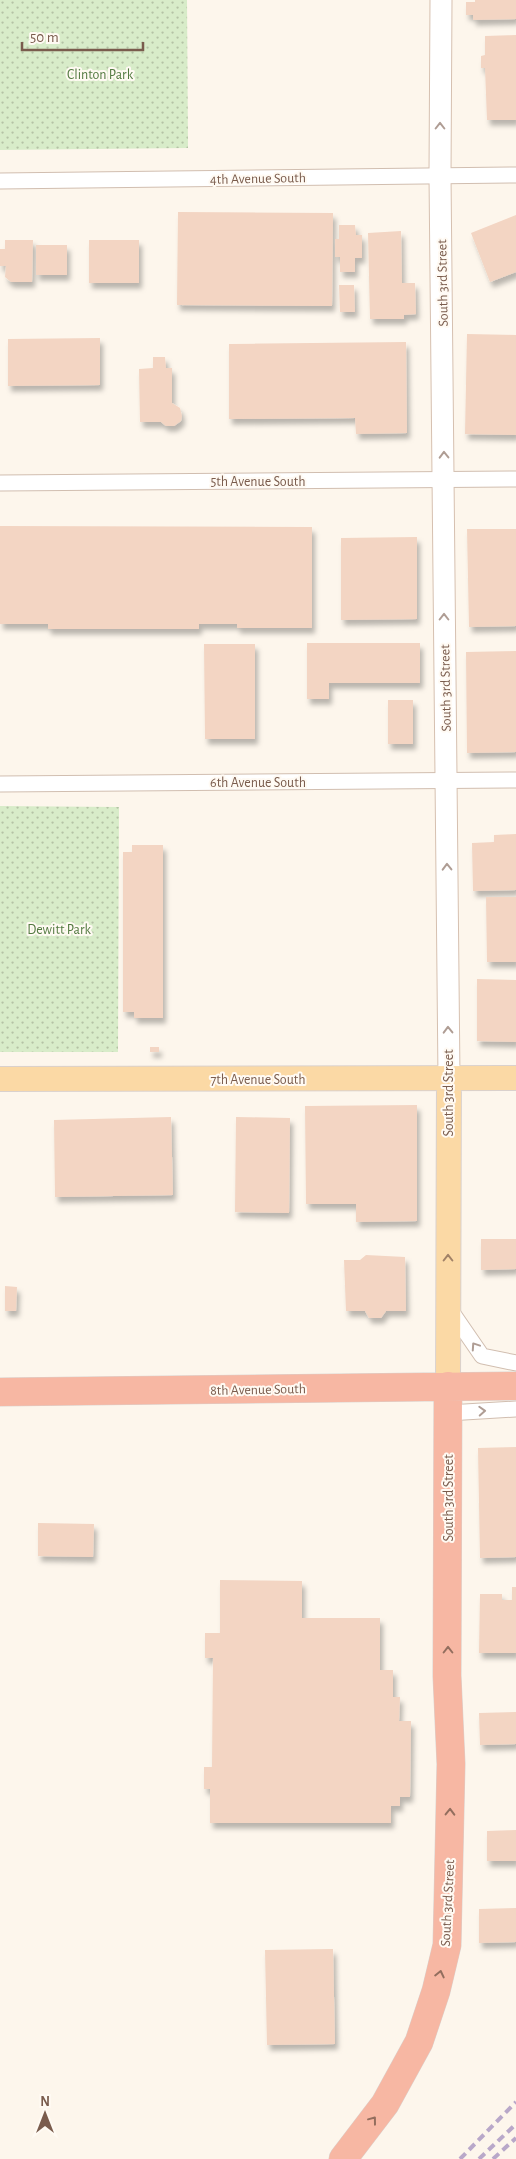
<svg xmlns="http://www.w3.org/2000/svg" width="516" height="2159" viewBox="0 0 516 2159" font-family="'Alegreya Sans',sans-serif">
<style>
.grass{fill:url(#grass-dots)}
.building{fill:#f3d5c3;filter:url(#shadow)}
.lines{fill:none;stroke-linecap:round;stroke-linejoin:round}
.street-casing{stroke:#d1beb0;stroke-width:17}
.secondary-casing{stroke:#d6c0b0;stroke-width:23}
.primary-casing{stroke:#dad1cd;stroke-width:26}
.highway-casing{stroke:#dad1cd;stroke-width:29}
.street{stroke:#fff;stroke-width:15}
.secondary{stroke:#fff;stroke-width:21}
.primary{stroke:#fbd9a5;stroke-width:24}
.highway{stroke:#f7b7a3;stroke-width:28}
.rail{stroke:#b9a8c9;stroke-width:4;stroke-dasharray:8 5;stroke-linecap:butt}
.oneway{stroke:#af9d94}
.oneway2{stroke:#a18267}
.oneway3{stroke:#936e5e}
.labels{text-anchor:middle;stroke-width:4;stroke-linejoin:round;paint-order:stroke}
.park-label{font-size:14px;fill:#537a41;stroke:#fffaf3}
.street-label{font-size:14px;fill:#7a5c4d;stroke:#fffaf3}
</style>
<defs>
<pattern id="grass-dots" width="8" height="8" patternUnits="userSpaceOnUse" patternTransform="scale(1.25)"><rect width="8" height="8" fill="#d8ecc9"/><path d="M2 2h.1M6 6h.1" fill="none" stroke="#b4c2a5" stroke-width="1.8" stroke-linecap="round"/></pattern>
<filter id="shadow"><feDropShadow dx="3" dy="5.5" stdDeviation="2.5" flood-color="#0004"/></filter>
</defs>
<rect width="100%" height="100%" fill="#fdf6ec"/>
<path class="grass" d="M 0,0 L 187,0 L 188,148 L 0,150 Z
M 0,806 L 119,807 L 118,1052 L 0,1052 Z"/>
<path class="building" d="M 475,0 L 516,0 L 516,19 L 473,20 L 473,15 L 466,15 L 466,2 L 475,2 Z
M 516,35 L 516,120 L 487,120 L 485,68 L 481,68 L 481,56 L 485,55 L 485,36 Z
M 178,212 L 333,213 L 332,306 L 177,305 Z
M 516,215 L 516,272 L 490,282 L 471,233 Z
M 339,225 L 355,225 L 356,235 L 362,235 L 362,258 L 355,258 L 355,272 L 340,272 L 340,257 L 335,257 L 335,239 L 339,239 Z
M 401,231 L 402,283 L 415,283 L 416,314 L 404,315 L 404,319 L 370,319 L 368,233 Z
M 5,240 L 33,240 L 32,282 L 11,282 L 5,277 L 6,266 L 0,266 L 0,249 L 5,249 Z
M 89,240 L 139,240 L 139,283 L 89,283 Z
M 36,245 L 67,245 L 67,275 L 36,275 Z
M 339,285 L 354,285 L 355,312 L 340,312 Z
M 467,334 L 516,335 L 516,435 L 465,434 Z
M 100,338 L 100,385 L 8,386 L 8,339 Z
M 406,342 L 407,433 L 356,434 L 355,418 L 229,419 L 229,344 Z
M 153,357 L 165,357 L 166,368 L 172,368 L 172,403 L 180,408 L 182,416 L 181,421 L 174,426 L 166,426 L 161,422 L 140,422 L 139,369 L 153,368 Z
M 0,526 L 312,527 L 312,628 L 237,628 L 237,624 L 199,624 L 199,629 L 48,629 L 48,624 L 0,624 Z
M 467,529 L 516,529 L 516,626 L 469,627 Z
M 417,537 L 417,619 L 341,620 L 341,538 Z
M 307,643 L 420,643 L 420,683 L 329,683 L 329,699 L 307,699 Z
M 204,644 L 255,644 L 255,739 L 205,739 Z
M 516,651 L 516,752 L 467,753 L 466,652 Z
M 388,700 L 413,700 L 413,744 L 388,744 Z
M 516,834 L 516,890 L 473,891 L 472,843 L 494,842 L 494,835 Z
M 132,845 L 163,845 L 163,1018 L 134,1018 L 134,1012 L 123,1012 L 123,852 L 132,852 Z
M 486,897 L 516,897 L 516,962 L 487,962 Z
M 477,979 L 516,980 L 516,1042 L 477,1041 Z
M 150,1047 L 159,1047 L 159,1052 L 150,1052 Z
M 417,1105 L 417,1221 L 356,1222 L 356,1204 L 306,1204 L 305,1106 Z
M 171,1117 L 173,1195 L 55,1197 L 54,1120 Z
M 236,1117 L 290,1118 L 289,1213 L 235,1212 Z
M 481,1239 L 516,1239 L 516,1269 L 481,1270 Z
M 366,1255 L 405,1257 L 406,1311 L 386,1311 L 381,1318 L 369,1318 L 365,1311 L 346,1311 L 344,1260 L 360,1260 Z
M 5,1286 L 17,1287 L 16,1311 L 5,1311 Z
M 516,1447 L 516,1557 L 480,1558 L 478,1448 Z
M 38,1523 L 94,1524 L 93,1557 L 38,1556 Z
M 220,1580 L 302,1581 L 302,1618 L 380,1618 L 380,1670 L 393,1670 L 393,1697 L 400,1697 L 399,1721 L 411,1721 L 410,1797 L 400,1797 L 400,1806 L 391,1806 L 391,1823 L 210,1823 L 210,1789 L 204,1789 L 204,1767 L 212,1767 L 213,1658 L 205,1658 L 205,1633 L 220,1633 Z
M 512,1587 L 516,1587 L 516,1653 L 479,1653 L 480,1594 L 502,1594 L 502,1600 L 512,1600 Z
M 516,1712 L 516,1744 L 480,1745 L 479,1713 Z
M 516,1830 L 516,1861 L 487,1861 L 487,1831 Z
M 516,1908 L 516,1942 L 479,1943 L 479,1909 Z
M 333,1949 L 335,2044 L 267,2045 L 265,1950 Z"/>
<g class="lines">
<g class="street-casing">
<path id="street" d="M 0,181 L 516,175
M 0,483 L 516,479
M 0,784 L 516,780
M 449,1308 L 482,1356 L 516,1363
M 448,1413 L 516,1409"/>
</g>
<g class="secondary-casing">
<path id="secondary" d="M 441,0 L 440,175 L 449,1078"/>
</g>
<g class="primary-casing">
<path id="primary" d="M 0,1079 L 516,1078
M 448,1386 L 449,1078"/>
</g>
<g class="highway-casing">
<path id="highway" d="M 0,1392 L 516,1386
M 343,2159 L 385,2104 L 419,2042 L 436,1991 L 447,1945 L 451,1764 L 447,1676 L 448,1386"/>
</g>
<use href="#street" class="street"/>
<use href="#secondary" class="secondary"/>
<use href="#primary" class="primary"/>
<use href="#highway" class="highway"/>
<path class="rail" d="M 460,2159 L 516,2102
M 479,2159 L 516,2124
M 493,2159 L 516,2138"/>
</g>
<defs><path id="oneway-chevron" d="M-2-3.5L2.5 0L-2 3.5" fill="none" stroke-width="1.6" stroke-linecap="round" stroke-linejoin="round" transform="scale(1.25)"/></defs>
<g class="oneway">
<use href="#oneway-chevron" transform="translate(440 126) rotate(-90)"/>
<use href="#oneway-chevron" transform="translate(444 455) rotate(-91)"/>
<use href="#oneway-chevron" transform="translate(444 617) rotate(-90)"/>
<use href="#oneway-chevron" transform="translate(447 867) rotate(-91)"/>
<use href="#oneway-chevron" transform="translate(448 1030) rotate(-91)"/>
<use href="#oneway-chevron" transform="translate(475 1346) rotate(-124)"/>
<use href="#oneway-chevron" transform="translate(482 1411) rotate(-3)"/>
</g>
<use class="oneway2" href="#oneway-chevron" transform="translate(448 1258) rotate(-90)"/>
<g class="oneway3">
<use href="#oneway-chevron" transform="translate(448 1650) rotate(-90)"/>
<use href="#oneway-chevron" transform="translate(450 1812) rotate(-89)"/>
<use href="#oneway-chevron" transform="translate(440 1974) rotate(-77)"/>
<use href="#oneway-chevron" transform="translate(373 2120) rotate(-53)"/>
</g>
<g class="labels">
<g class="park-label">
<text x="100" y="79">Clinton Park</text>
<text x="59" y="934">Dewitt Park</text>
</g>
<g class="street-label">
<text transform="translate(258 178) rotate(-1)" y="5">4th Avenue South</text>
<text transform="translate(442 283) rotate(-91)" y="5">South 3rd Street</text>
<text x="258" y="486">5th Avenue South</text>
<text transform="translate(445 688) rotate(-91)" y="5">South 3rd Street</text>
<text x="258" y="787">6th Avenue South</text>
<text x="258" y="1084">7th Avenue South</text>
<text transform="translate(448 1093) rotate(-90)" y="5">South 3rd Street</text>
<text transform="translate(258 1389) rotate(-1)" y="5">8th Avenue South</text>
<text transform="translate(448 1498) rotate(-90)" y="5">South 3rd Street</text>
<text transform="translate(447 1903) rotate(-87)" y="5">South 3rd Street</text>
</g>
</g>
<g transform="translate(45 2114)" stroke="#fffaf3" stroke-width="4" paint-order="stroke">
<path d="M0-4L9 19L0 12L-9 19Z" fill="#7a5c4d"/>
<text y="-8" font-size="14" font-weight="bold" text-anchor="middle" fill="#7a5c4d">N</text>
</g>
<path d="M22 42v8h121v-8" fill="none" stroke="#7a5c4d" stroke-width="2.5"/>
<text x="30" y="42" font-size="15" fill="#7a5c4d" stroke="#fffaf3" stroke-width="4" paint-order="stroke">50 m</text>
</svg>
